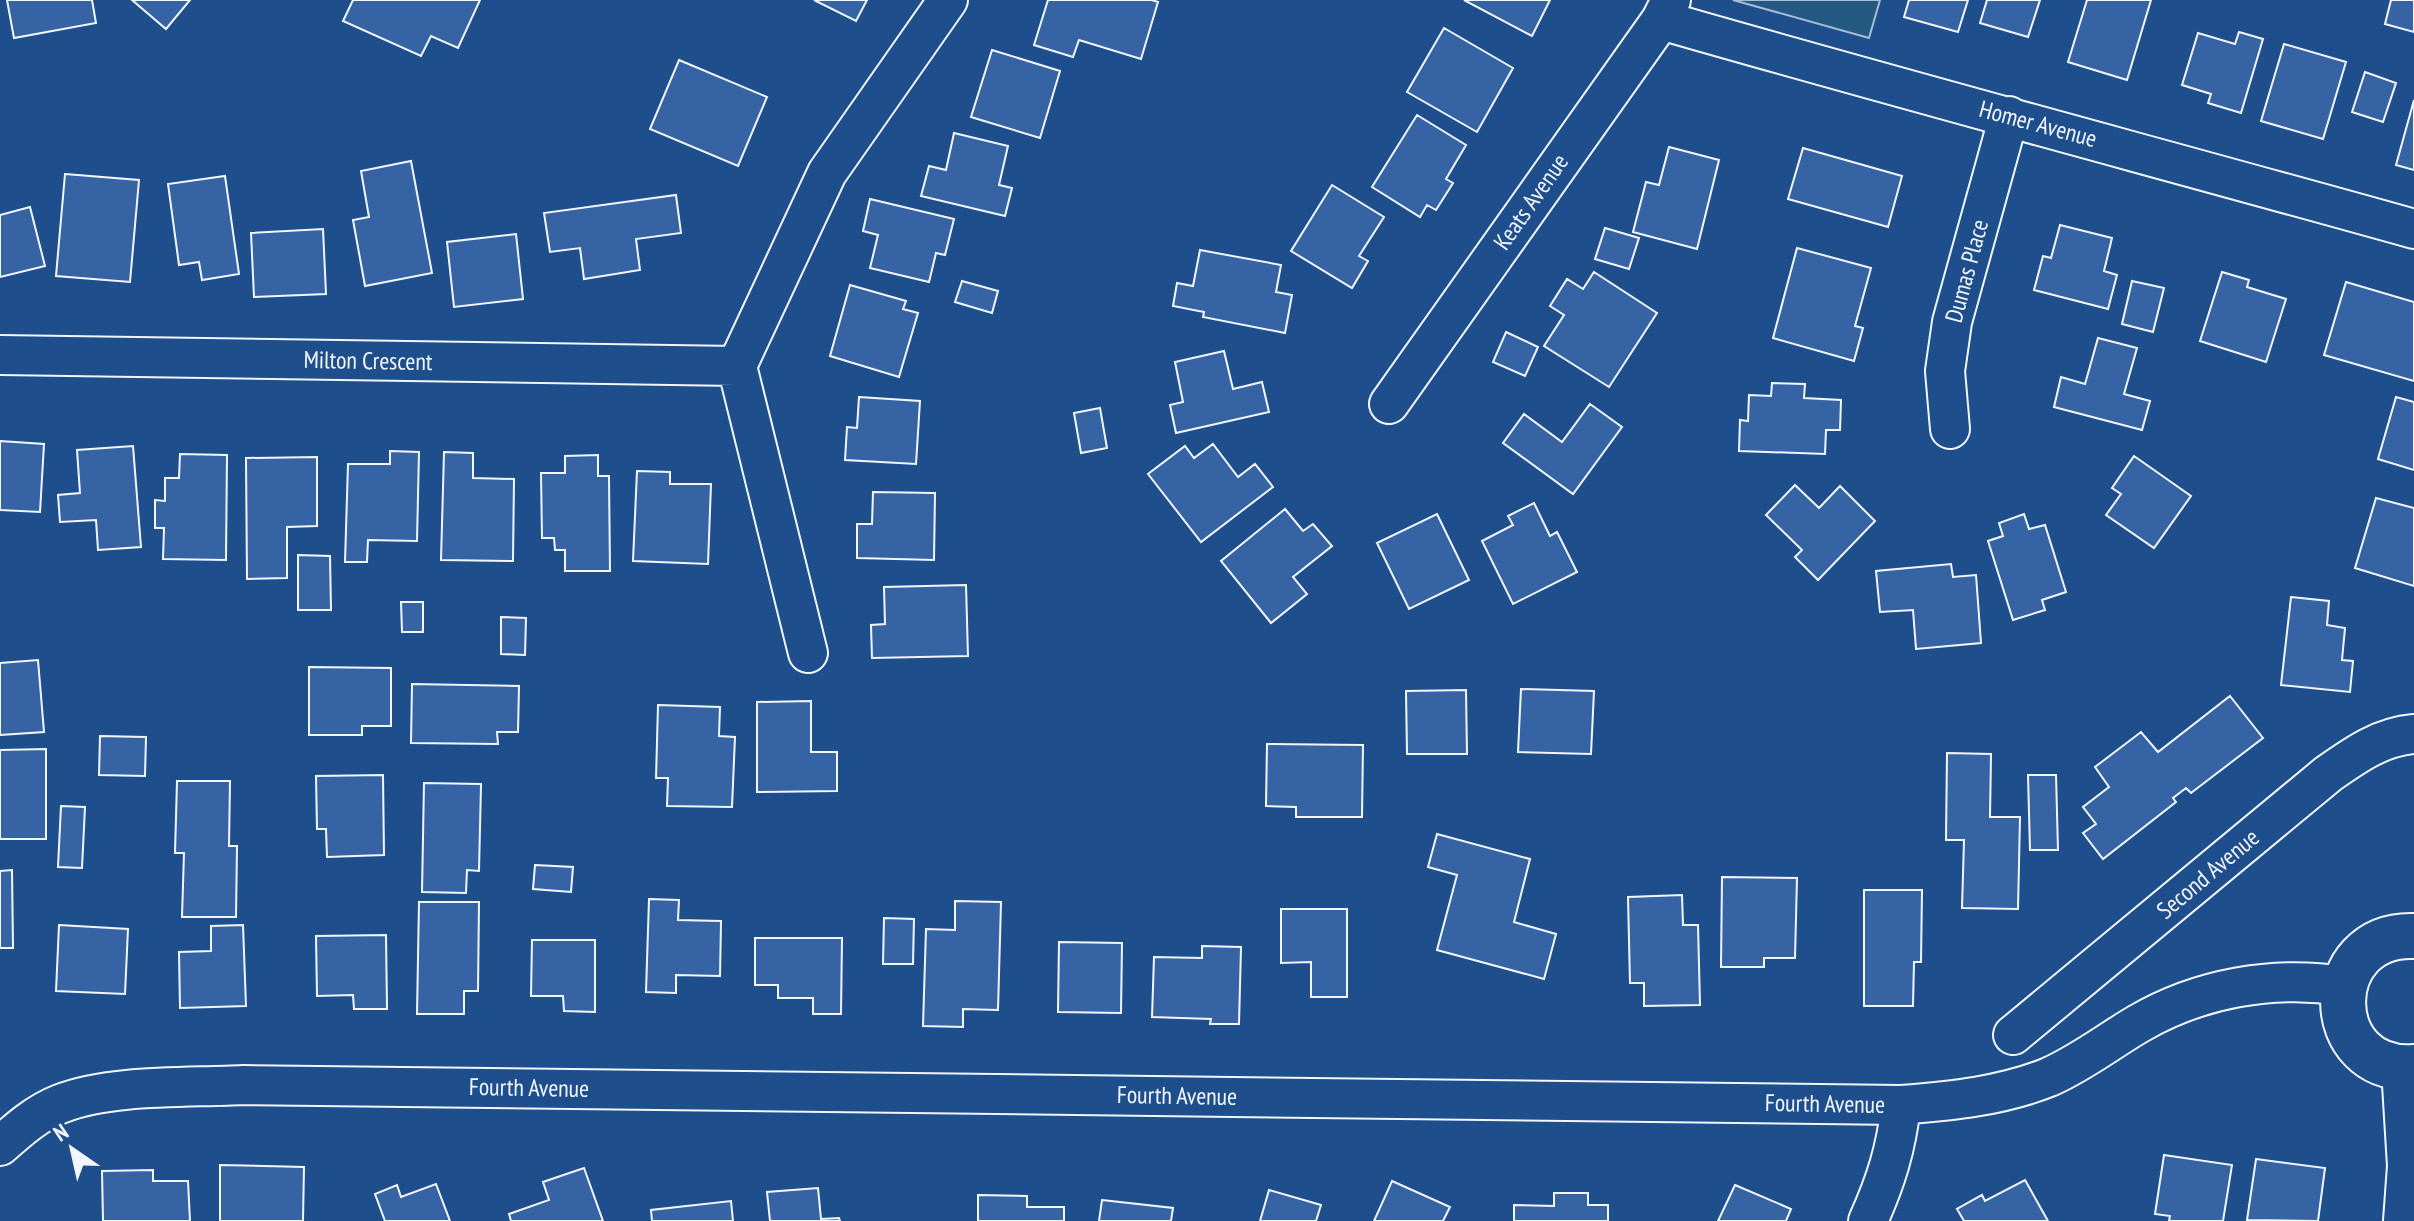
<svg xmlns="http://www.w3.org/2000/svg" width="2414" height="1221" viewBox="0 0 2414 1221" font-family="'PT Sans Narrow',sans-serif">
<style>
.green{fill:#245a82;stroke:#a8bbd7;stroke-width:2}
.building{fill:#3563a3;stroke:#f2f6ff;stroke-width:2}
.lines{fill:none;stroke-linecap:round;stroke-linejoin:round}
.street-casing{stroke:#f2f6ff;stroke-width:42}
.secondary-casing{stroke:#f2f6ff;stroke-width:48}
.street{stroke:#1f4e8c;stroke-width:38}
.secondary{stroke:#1f4e8c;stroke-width:44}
.labels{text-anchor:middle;stroke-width:6;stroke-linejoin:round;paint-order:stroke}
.street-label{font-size:24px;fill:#f2f6ff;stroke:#1f4e8c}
</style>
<rect width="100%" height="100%" fill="#1f4e8c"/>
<path class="green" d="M 1733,0 L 1880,0 L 1869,38 Z"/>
<path class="building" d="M 7,0 L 92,0 L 96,23 L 14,38 Z
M 132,0 L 190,0 L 166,29 Z
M 353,0 L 480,0 L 458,48 L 431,36 L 421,56 L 343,21 Z
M 814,0 L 867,0 L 856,21 Z
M 1048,0 L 1152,0 L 1158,2 L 1141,59 L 1079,40 L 1073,57 L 1034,45 Z
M 1464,0 L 1550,0 L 1532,36 Z
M 1909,0 L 1968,0 L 1958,32 L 1904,17 Z
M 1987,0 L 2040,0 L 2028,37 L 1980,23 Z
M 2087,0 L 2151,0 L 2127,80 L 2068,62 Z
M 2391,0 L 2414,0 L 2414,32 L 2385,24 Z
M 1444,28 L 1513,68 L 1477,132 L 1407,92 Z
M 2239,32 L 2263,39 L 2241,113 L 2208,103 L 2211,94 L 2182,85 L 2198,33 L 2235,44 Z
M 2284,44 L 2346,62 L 2323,139 L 2261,121 Z
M 992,50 L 1060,71 L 1040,138 L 971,117 Z
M 679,60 L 767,97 L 738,166 L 650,129 Z
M 2365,72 L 2396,83 L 2383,122 L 2352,112 Z
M 2414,100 L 2414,170 L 2396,165 Z
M 1417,115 L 1466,145 L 1446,179 L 1453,183 L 1436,210 L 1427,205 L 1420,217 L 1372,187 Z
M 954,133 L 1008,146 L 999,185 L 1012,188 L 1005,216 L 921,196 L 929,166 L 946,170 Z
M 1669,147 L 1719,160 L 1697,249 L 1633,232 L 1646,182 L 1659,185 Z
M 1803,148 L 1902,176 L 1888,227 L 1788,199 Z
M 411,161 L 432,273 L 365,286 L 353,220 L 369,217 L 361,171 Z
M 65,174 L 139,180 L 130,282 L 56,276 Z
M 225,176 L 239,274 L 202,280 L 199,262 L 179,265 L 168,184 Z
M 1332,185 L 1384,217 L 1359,256 L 1368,261 L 1352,288 L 1291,251 Z
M 676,195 L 681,233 L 636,239 L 640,270 L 584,279 L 580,248 L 550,252 L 544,213 Z
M 870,199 L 954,219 L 945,255 L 936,253 L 929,282 L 870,268 L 878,235 L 863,231 Z
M 30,207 L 45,266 L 0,277 L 0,215 Z
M 2060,225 L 2112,238 L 2104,271 L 2117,275 L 2108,309 L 2034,290 L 2043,256 L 2051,258 Z
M 1605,228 L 1639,238 L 1629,269 L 1595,259 Z
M 323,229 L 326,294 L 254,297 L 251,233 Z
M 516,234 L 523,299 L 454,307 L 447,242 Z
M 1797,248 L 1871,268 L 1855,326 L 1863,328 L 1854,361 L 1773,338 Z
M 1200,250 L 1281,265 L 1276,292 L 1292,295 L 1285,333 L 1203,317 L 1204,312 L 1173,306 L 1177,283 L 1193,286 Z
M 1594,272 L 1657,313 L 1609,387 L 1544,346 L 1564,315 L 1550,306 L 1567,279 L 1583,289 Z
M 2222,272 L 2249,280 L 2247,287 L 2286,299 L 2266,362 L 2200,341 Z
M 962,281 L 998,291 L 992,313 L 955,302 Z
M 2132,281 L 2164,288 L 2153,332 L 2122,324 Z
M 2346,282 L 2414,302 L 2414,381 L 2324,355 Z
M 850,285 L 906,301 L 903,309 L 918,313 L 899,377 L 830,356 Z
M 1506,332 L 1538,347 L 1525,376 L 1493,362 Z
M 2098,338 L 2137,348 L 2124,394 L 2150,401 L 2142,430 L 2054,407 L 2061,377 L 2085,384 Z
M 1224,351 L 1233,389 L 1262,382 L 1269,412 L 1176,433 L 1170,405 L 1183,402 L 1175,362 Z
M 1772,383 L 1805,384 L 1804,398 L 1841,400 L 1840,430 L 1826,430 L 1825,454 L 1739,451 L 1740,420 L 1748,421 L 1749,395 L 1771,396 Z
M 859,397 L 920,401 L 916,464 L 845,460 L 847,427 L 857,428 Z
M 2396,397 L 2414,402 L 2414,470 L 2378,459 Z
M 1590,404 L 1622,427 L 1573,494 L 1503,443 L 1524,414 L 1562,442 Z
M 1100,408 L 1107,448 L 1081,453 L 1074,413 Z
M 0,441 L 44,444 L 40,512 L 0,510 Z
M 1213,444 L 1238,477 L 1255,464 L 1273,487 L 1201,542 L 1148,474 L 1185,446 L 1194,458 Z
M 133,446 L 141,547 L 98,550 L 96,520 L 60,522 L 58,495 L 80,493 L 77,450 Z
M 390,451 L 419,452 L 417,541 L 368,540 L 367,562 L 345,562 L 348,464 L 390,464 Z
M 444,452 L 473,453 L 473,478 L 514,479 L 513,561 L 441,560 Z
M 180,454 L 227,455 L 226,560 L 163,559 L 164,528 L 155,528 L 155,500 L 165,501 L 165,478 L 179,478 Z
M 598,455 L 598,476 L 609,476 L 610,571 L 565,571 L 565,550 L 555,550 L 554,538 L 542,538 L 541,473 L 565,473 L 565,456 Z
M 2134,456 L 2191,496 L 2154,548 L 2106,515 L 2121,494 L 2112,488 Z
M 317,457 L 317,526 L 287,527 L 287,578 L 247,579 L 246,458 Z
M 637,471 L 670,472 L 670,484 L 711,484 L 708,564 L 633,561 Z
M 1795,485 L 1819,508 L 1840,486 L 1875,521 L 1818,580 L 1795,557 L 1802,550 L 1766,515 Z
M 873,492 L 935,493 L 934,560 L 857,558 L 857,524 L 872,524 Z
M 2376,498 L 2414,508 L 2414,586 L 2355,568 Z
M 1534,503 L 1550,536 L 1557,532 L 1577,572 L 1513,604 L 1482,541 L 1513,525 L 1508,516 Z
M 1285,509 L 1303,531 L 1313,524 L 1332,546 L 1293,577 L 1307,594 L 1271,623 L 1221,561 Z
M 1437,514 L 1469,580 L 1409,609 L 1377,543 Z
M 2024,514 L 2029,529 L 2045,525 L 2066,592 L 2042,600 L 2045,610 L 2013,620 L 1988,541 L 2003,536 L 1999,523 Z
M 298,555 L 330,556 L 331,610 L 298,610 Z
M 1951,564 L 1953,577 L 1976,575 L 1981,643 L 1916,649 L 1913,610 L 1880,612 L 1876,571 Z
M 966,585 L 968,656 L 872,658 L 871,625 L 885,624 L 884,587 Z
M 2291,597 L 2329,601 L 2327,625 L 2345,628 L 2342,660 L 2353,661 L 2350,692 L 2281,685 Z
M 401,602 L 423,602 L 423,632 L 402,632 Z
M 501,617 L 526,618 L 525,655 L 501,654 Z
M 38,660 L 44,732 L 0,735 L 0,663 Z
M 309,667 L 391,668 L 391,726 L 362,726 L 362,735 L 309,735 Z
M 412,684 L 519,686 L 518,732 L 497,732 L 498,744 L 411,743 Z
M 1521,689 L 1594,691 L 1591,754 L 1518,752 Z
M 1466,690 L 1467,754 L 1407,754 L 1406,691 Z
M 2230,696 L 2263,738 L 2191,793 L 2186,788 L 2173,798 L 2176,802 L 2103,859 L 2083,833 L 2096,824 L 2083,807 L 2109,787 L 2095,767 L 2141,732 L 2158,752 Z
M 811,701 L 811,752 L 837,752 L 837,791 L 757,792 L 757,702 Z
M 658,705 L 720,707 L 719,736 L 735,737 L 732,807 L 667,806 L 668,778 L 656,778 Z
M 100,736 L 146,737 L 145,776 L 99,775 Z
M 1267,744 L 1363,745 L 1362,817 L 1296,817 L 1296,807 L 1266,806 Z
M 46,749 L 46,839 L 0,839 L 0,750 Z
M 1947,753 L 1991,754 L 1990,817 L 2020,817 L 2018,909 L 1962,908 L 1964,840 L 1946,840 Z
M 383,775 L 384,855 L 327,857 L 326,829 L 317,829 L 316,776 Z
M 2028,775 L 2056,775 L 2058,850 L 2030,850 Z
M 177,781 L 230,781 L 229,846 L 237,846 L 236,917 L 182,917 L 184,853 L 175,853 Z
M 424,783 L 481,784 L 479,871 L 467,870 L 466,893 L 422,892 Z
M 61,806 L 85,807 L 82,868 L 58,867 Z
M 1437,834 L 1530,859 L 1514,922 L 1556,934 L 1544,979 L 1437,950 L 1457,875 L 1428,867 Z
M 535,865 L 573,867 L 571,892 L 533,889 Z
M 12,870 L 13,948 L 0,948 L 0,871 Z
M 1722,877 L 1797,878 L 1795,958 L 1764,958 L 1764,967 L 1721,967 Z
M 1864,890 L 1922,890 L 1921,962 L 1914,962 L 1913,1006 L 1864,1006 Z
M 1682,895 L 1683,925 L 1698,925 L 1700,1005 L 1644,1006 L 1644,983 L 1630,983 L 1628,897 Z
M 649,899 L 679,900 L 678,920 L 721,921 L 720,976 L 676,975 L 676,993 L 646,992 Z
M 955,901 L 1001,902 L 998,1010 L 963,1009 L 963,1027 L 923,1026 L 926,929 L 955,930 Z
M 419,902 L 479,902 L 478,991 L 464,991 L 464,1014 L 417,1014 Z
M 1281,909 L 1347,909 L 1347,997 L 1311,997 L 1311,962 L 1281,963 Z
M 884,918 L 914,919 L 913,964 L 883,964 Z
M 59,925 L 128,929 L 125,994 L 56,991 Z
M 243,925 L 246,1006 L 180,1008 L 179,952 L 211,951 L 211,926 Z
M 386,935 L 387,1009 L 354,1009 L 353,995 L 317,996 L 316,936 Z
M 755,938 L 842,938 L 841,1014 L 813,1014 L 813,998 L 778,998 L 778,985 L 755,985 Z
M 532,940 L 595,940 L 595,1012 L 564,1011 L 563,996 L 531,996 Z
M 1059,942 L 1122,943 L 1121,1013 L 1058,1012 Z
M 1202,946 L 1241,947 L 1239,1024 L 1210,1024 L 1211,1019 L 1152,1017 L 1154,957 L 1202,958 Z
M 2164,1155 L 2232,1165 L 2223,1221 L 2169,1221 L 2170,1216 L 2155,1214 Z
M 2256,1159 L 2325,1168 L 2318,1221 L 2247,1220 Z
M 220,1165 L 304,1167 L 303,1221 L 220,1221 Z
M 584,1168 L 603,1221 L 511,1221 L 509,1214 L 549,1200 L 543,1182 Z
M 153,1170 L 153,1181 L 188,1181 L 190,1221 L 103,1221 L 102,1171 Z
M 2025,1180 L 2048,1221 L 1964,1221 L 1957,1209 L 1982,1195 L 1985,1201 Z
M 1392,1181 L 1450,1207 L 1443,1221 L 1374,1221 Z
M 436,1184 L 450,1221 L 385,1221 L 375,1194 L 397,1185 L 401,1197 Z
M 1735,1185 L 1791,1209 L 1786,1221 L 1718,1221 Z
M 818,1188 L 821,1219 L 839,1218 L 840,1221 L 770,1221 L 767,1192 Z
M 1269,1190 L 1321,1205 L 1316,1221 L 1260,1221 Z
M 1554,1193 L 1588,1193 L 1588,1205 L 1608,1205 L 1608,1221 L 1514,1221 L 1514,1205 L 1554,1206 Z
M 978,1195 L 1027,1196 L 1027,1207 L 1064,1207 L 1064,1221 L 978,1221 Z
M 1102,1200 L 1173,1208 L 1171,1221 L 1099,1221 Z
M 731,1201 L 733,1221 L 652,1221 L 651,1210 Z"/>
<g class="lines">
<g class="street-casing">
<path id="street" d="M 1661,20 C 1911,92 2163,159 2414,229
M 0,355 L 737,366 L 827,173 L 948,0
M 737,366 L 808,653
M 1389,404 L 1661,20 L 1671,0
M 1950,429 L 1945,371 L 1952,322 L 2009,116
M 2013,1035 L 2328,774 C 2355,755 2380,737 2414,734
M 0,1146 C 18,1130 37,1113 60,1104 C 110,1084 188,1088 243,1085 L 1901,1105 C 1951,1101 2002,1096 2049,1077 C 2081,1063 2109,1041 2138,1024 C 2199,988 2274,975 2343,986
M 1868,1221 C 1886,1181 1896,1149 1901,1105"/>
</g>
<g class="secondary-casing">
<path id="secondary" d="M 2414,936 C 2318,933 2321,1074 2414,1067
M 2404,1068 L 2410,1166 L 2406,1221"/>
</g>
<use href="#street" class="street"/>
<use href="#secondary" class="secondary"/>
</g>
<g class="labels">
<g class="street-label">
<text transform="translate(2038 124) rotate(15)" y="8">Homer Avenue</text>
<text transform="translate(1531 202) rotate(-55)" y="8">Keats Avenue</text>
<text transform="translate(1967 271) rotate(-75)" y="8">Dumas Place</text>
<text transform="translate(368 361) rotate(1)" y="8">Milton Crescent</text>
<text transform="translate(2208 874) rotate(-40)" y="8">Second Avenue</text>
<text transform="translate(529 1088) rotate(1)" y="8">Fourth Avenue</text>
<text transform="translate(1177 1096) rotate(1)" y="8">Fourth Avenue</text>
<text transform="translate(1825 1104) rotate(1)" y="8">Fourth Avenue</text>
</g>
</g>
<g transform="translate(72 1149) rotate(326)" stroke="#1f4e8c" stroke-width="6" paint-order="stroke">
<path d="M0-6L14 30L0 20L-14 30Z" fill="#f2f6ff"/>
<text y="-12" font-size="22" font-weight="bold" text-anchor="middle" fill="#f2f6ff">N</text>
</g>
</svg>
